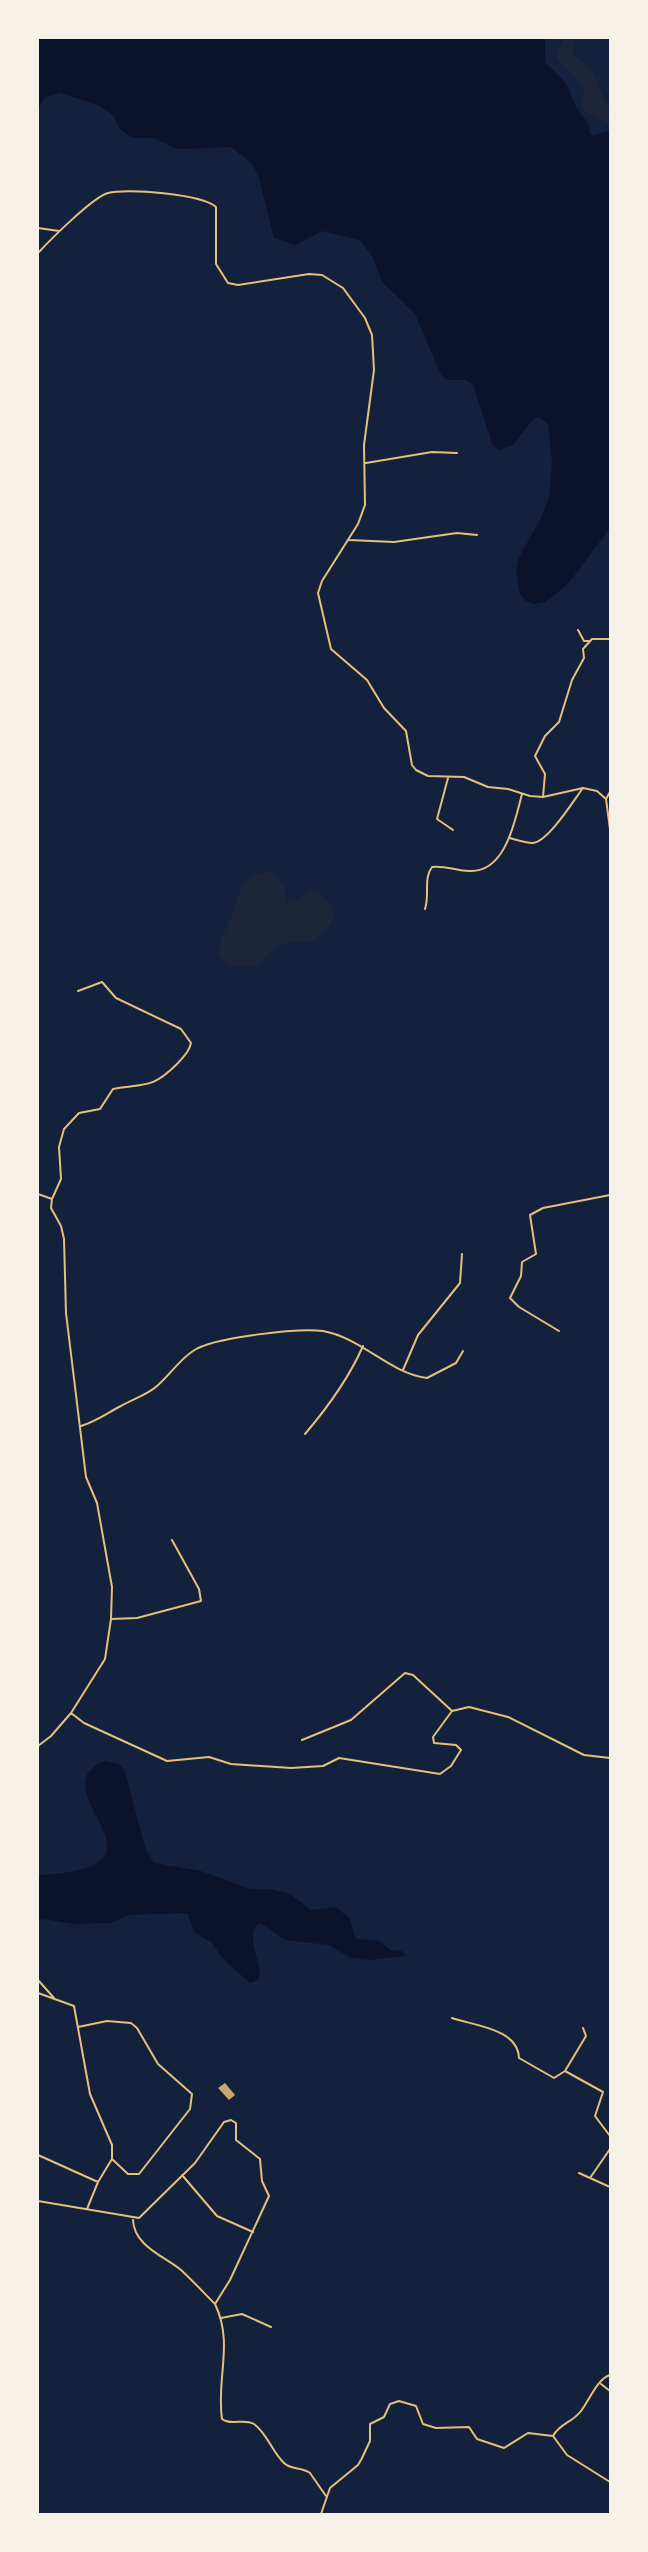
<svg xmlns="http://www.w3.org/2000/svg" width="648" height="2552" viewBox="0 0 648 2552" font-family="Poppins,sans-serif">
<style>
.green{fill:#1d2539}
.water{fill:#0b132b}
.building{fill:#c6a872}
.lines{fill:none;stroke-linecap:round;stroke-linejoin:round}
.minor{stroke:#e5c07b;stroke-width:2}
</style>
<rect width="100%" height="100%" fill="#14213d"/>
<path class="green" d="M 564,38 L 576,38 L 572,54 C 592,68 594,72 602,94 C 608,108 611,107 610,124 L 583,111 C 580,104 586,96 583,88 C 578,73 564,72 556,55 Z
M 264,872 L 272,872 L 284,885 L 287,902 C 299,901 305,890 317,890 L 336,908 C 335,920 320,942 306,942 C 295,942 283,942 273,949 C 266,954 264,961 257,966 L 233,967 L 220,957 C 217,942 222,937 228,925 C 237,905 238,877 264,872 Z"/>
<path class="water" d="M 38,38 L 545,38 L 545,62 L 566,83 L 574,103 L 588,124 L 590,133 L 594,136 L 610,130 L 610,528 L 568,584 L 545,602 L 534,604 L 526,601 L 520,594 L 516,570 L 518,559 L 541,518 L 549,497 L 552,463 L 548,424 L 539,417 L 534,418 L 513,445 L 499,450 L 493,446 L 473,385 L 465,380 L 448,380 L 441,375 L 415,314 L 382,282 L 373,258 L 360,240 L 322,231 L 295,245 L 274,238 L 258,175 L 252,164 L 231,147 L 177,149 L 153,138 L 133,138 L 120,129 L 113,115 L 98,105 L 60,93 L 45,97 L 38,109 Z
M 105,1761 L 119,1764 L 125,1772 L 146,1850 L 154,1863 L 201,1871 L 250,1889 L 271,1889 L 290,1894 L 311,1910 L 336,1907 L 350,1919 L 356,1939 L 379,1941 L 391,1950 L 402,1951 L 405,1956 L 369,1960 L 351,1958 L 328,1945 L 285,1940 L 260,1923 C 244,1932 260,1959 260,1975 L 258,1980 L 250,1983 L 223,1959 L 211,1942 L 195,1933 L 187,1913 L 128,1915 L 111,1923 L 74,1924 L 44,1919 L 38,1921 L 38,1875 C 190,1869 33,1789 105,1761 Z"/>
<path class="building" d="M 225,2083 L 235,2095 L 229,2100 L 218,2088 Z"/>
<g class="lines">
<path class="minor" d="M 38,228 L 59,231
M 38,253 C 50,240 93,197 108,193 C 126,188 202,194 216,207 L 216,264 L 228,283 L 238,285 L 309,274 L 322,275 L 343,288 L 365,318 L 372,335 L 374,370 L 364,445 L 365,505 L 358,524 L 322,581 L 318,593 L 331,649 L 367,680 L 384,708 L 406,731 L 412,765 L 416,770 L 428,776 L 464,777 L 488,787 L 508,789 L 530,796 L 543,797 L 583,788 L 597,791 L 606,799 L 610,829
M 366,463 L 432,452 L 457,453
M 349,540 L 394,542 L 457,533 L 477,535
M 578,630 L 584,641 L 589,641
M 448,778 L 437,819 L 453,830
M 543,797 L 545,774 L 535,756 L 545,736 L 559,722 L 572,680 L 584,658 L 583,649 L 592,639 L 610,639
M 606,799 L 610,792
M 510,838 C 517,840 526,843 533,843 C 548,842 574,800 583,788
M 425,909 C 430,894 423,879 432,867 C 444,865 457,871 469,871 C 506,873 515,820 522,794
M 38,1194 L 52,1199 L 51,1208 L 61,1226 L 64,1239 L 66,1313 L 86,1477 L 97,1503 L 112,1587 L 111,1619 L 105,1659 L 71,1713 L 84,1723 L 167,1761 L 209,1757 L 231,1764 L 291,1768 L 323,1766 L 339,1758 L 440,1774 L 451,1766 L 461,1750 L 456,1745 L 434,1743 L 433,1737 L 452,1711 L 469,1707 L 508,1717 L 584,1755 L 610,1758
M 52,1199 L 61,1179 L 59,1147 L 64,1129 L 79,1113 L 100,1109 L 113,1089 C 147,1083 152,1089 178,1063 C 184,1056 189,1052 191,1043 L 181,1029 L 116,998 L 102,982 L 78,991
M 559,1331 L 519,1307 L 510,1298 L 521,1276 L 522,1262 L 536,1254 L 530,1215 L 543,1208 L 610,1195
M 403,1370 L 418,1335 L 460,1283 L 462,1254
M 81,1426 C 97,1421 107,1413 121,1406 C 133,1399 147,1395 157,1386 C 170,1375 179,1360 193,1351 C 212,1337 300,1328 323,1331 C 362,1338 389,1373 427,1378 L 456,1363 L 463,1351
M 305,1434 C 328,1407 349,1378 363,1346
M 111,1619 L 137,1618 L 201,1601 L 199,1589 L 172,1540
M 302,1740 L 351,1720 L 405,1673 L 413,1675 L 451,1710
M 38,1746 L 51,1736 L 71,1713
M 38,1980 L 54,1998
M 38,1993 L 74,2006 L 90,2094 L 112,2145 L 112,2159 L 98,2182 L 87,2209
M 452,2018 C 476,2026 518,2029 519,2058 L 554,2078 L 565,2071 L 586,2036 L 583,2028
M 78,2027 L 107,2021 L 131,2023 L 137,2028 L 158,2064 L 192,2094 L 190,2109 L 139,2174 L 128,2174 L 112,2159
M 565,2071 L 603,2092 L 595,2116 L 610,2136
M 610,2149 L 590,2178 L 610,2187
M 38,2155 L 98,2182
M 579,2173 L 590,2178
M 182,2175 L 217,2216 L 253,2232
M 38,2201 L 139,2218 L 195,2163 L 224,2122 L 231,2120 L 236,2123 L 236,2140 L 260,2159 L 262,2181 L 269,2196 L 230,2280 L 215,2304 C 234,2343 216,2379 222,2419 C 231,2426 244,2418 254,2424 C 267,2433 272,2452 284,2463 C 291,2470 302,2467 310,2473 L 326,2496
M 133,2220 C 134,2246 164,2256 181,2270 C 193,2281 204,2293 215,2304
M 221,2318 L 242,2314 L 271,2327
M 601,2384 L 610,2391
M 553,2436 C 560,2423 572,2423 581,2411 C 589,2401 597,2379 610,2375
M 321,2514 L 330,2488 L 358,2465 L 362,2458 L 370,2441 L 370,2424 L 384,2417 L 390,2404 L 399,2401 L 416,2406 L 423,2424 L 436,2428 L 469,2427 L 477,2439 L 504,2448 L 528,2433 L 553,2436 L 567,2455 L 610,2482"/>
</g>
<rect width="648" height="2552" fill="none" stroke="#f6f1e7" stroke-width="78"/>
</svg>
